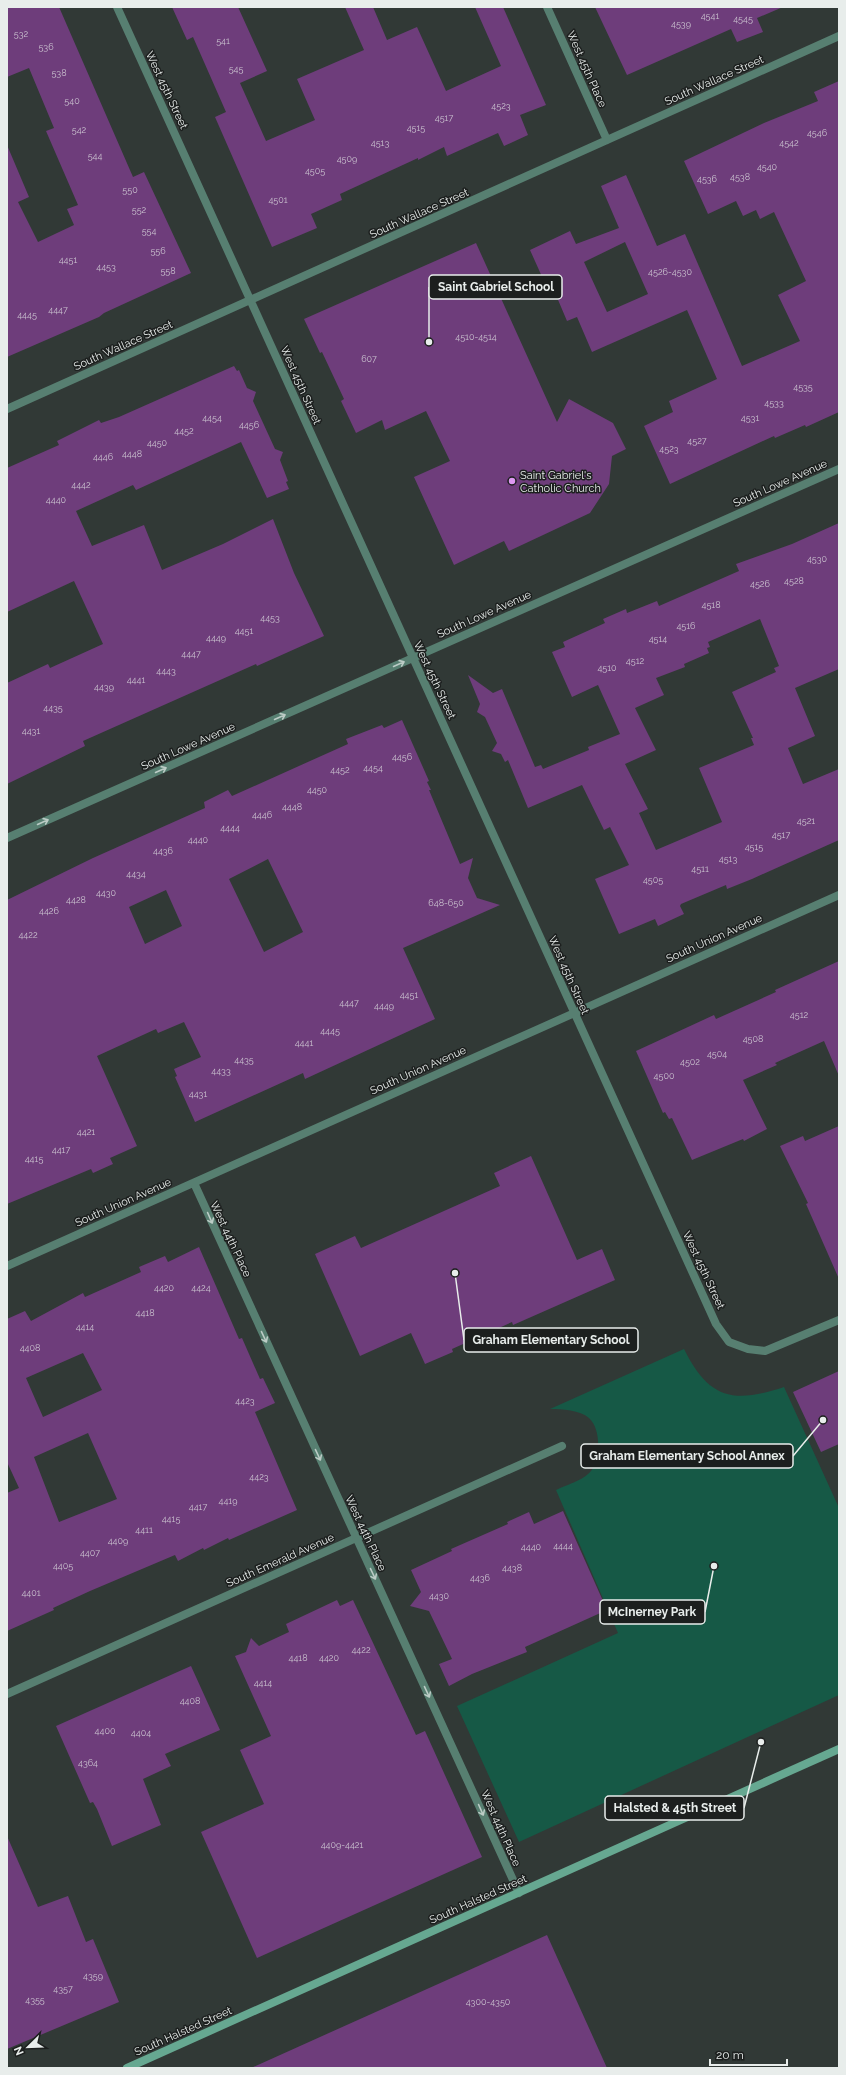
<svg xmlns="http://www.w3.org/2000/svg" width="846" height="2075" viewBox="0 0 846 2075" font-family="Raleway,sans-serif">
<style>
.green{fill:#165946}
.building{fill:#6e3d7b;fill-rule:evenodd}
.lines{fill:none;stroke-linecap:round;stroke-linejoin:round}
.street{stroke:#577f71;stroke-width:8}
.secondary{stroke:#66a891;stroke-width:8}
.oneway{stroke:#bcccc6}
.poi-dot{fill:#de98f2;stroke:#1c1f1e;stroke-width:1.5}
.labels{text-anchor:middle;stroke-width:3;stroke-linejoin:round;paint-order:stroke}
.number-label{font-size:9px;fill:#cac1cf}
.street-label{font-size:11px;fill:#e8edeb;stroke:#1c1f1e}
.poi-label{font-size:11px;fill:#e8edeb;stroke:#1c1f1e;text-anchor:start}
.leader{fill:none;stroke:#e8edeb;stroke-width:1.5}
.callout-dot{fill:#e8edeb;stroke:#1c1f1e;stroke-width:1.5}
.callout{fill:#1c1f1e;stroke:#e8edeb;stroke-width:1.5}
.callout-label{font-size:12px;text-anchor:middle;font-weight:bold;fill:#e8edeb}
</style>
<rect width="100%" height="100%" fill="#313936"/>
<path class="green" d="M 684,1349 C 709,1399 733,1404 784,1387 L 839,1508 L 839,1695 L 519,1842 L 457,1706 L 618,1633 L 556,1490 C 568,1484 586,1480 593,1468 C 600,1455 601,1429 589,1418 C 580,1410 562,1409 550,1409 Z"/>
<path class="building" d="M 7,7 L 59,7 L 133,177 L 144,172 L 191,273 L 104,313 L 99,317 L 7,357 L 7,145 L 29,197 L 18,202 L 38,242 L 74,225 L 67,209 L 78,205 L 46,131 L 54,128 L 29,68 L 7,77 Z
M 172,7 L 238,7 L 267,71 L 240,83 L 266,141 L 315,120 L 297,79 L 364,50 L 345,7 L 373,7 L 387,40 L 417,27 L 446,91 L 501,66 L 475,7 L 503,7 L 546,105 L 520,115 L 528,135 L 504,146 L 498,133 L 447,156 L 444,147 L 418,160 L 418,158 L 340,194 L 342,200 L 311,214 L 317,228 L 272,247 L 215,117 L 226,112 L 193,37 L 187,40 Z
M 595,7 L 783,7 L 757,18 L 763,32 L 737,42 L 731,29 L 627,75 Z
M 839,81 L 839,412 L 806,427 L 805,425 L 775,438 L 774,436 L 670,484 L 644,426 L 673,412 L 669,401 L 717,379 L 687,310 L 592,352 L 577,317 L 567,321 L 553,288 L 548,290 L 530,250 L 570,231 L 576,244 L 619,228 L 601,186 L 626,175 L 657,246 L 685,234 L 742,366 L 800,341 L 778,295 L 806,281 L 774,212 L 760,219 L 756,210 L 743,216 L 736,201 L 708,214 L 684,161 L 764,123 L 818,101 L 814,92 ZM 625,242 L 648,294 L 607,312 L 584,262 Z
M 476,243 L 557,422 L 569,399 L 613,423 L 626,449 L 612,456 L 609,484 L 590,513 L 509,551 L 504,541 L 454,565 L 414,477 L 450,461 L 426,411 L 385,430 L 382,420 L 356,433 L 341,401 L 344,399 L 322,352 L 320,353 L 304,319 Z
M 234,366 L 237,371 L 239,370 L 247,388 L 256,392 L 253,401 L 275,449 L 283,452 L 280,460 L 288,481 L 286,482 L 289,489 L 267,498 L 241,442 L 136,490 L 133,485 L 76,511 L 92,546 L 144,525 L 162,570 L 223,544 L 273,519 L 294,573 L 324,636 L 257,666 L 256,664 L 83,741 L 85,746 L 7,784 L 7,683 L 48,664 L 50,668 L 103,644 L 74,581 L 7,612 L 7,468 L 59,445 L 57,441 L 99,420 L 101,423 L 119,417 Z
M 839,523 L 839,669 L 795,688 L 815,736 L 788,748 L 803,784 L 839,769 L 839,840 L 752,879 L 727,889 L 726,885 L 681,904 L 680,906 L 684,914 L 658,926 L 655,919 L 619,934 L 595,879 L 629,865 L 610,827 L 604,830 L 582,785 L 528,808 L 508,760 L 505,762 L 501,754 L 492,751 L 497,743 L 485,717 L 477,712 L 480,704 L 468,675 L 493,693 L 502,689 L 535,767 L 541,765 L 543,769 L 589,750 L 588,747 L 620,734 L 598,685 L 572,697 L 552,652 L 565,647 L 563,642 L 605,623 L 603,619 L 626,609 L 627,613 L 657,601 L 659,606 L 739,571 L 736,564 L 792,544 ZM 760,619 L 779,666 L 774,668 L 776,672 L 732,692 L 753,738 L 751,738 L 754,745 L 699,768 L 722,822 L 656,850 L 639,813 L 648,809 L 625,764 L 656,750 L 635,708 L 664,695 L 656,678 L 685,667 L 684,664 L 709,653 L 707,648 L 710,647 L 708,642 Z
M 402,720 L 429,781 L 427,782 L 431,790 L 429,790 L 460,864 L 473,858 L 468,878 L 477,898 L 500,905 L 403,948 L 435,1019 L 305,1079 L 303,1073 L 195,1122 L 175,1077 L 177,1076 L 174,1069 L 201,1057 L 184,1022 L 158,1033 L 156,1029 L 97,1056 L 137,1146 L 110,1158 L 113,1164 L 93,1173 L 91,1169 L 7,1204 L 7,900 L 93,858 L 205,808 L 204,802 L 228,790 L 232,796 L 348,744 L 346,739 L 382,725 L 384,728 ZM 268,859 L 303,932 L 264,952 L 229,879 ZM 166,890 L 182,926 L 145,944 L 129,907 Z
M 839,961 L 839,1076 L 824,1041 L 775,1063 L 777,1065 L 743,1080 L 767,1129 L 744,1141 L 743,1139 L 692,1160 L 672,1118 L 669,1119 L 665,1112 L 663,1113 L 636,1051 L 714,1015 L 716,1019 L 776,992 L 775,990 Z
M 839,1126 L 839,1279 L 806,1204 L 808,1203 L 780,1146 L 803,1136 L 805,1141 Z
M 531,1156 L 577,1260 L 602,1249 L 615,1280 L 513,1325 L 512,1322 L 452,1349 L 453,1352 L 425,1364 L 411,1333 L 360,1356 L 315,1254 L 355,1236 L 361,1248 L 500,1186 L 494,1173 Z
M 199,1247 L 239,1339 L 242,1338 L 260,1379 L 263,1378 L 275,1403 L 255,1412 L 297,1510 L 229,1540 L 228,1538 L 204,1550 L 203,1548 L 178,1561 L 175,1555 L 90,1591 L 53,1608 L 54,1610 L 7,1631 L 7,1493 L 19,1488 L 7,1462 L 7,1319 L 25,1311 L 31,1321 L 83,1293 L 85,1297 L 141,1272 L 139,1267 L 165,1256 L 168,1262 ZM 83,1353 L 102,1390 L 43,1417 L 26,1378 ZM 88,1433 L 117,1499 L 59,1522 L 34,1457 Z
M 839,1371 L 839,1444 L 821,1452 L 793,1392 Z
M 563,1511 L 607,1610 L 525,1647 L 527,1652 L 472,1674 L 449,1686 L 439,1664 L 452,1659 L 429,1611 L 410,1606 L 421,1592 L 411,1570 L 452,1551 L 451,1549 L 508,1524 L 507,1522 L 529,1512 L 534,1524 Z
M 337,1600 L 340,1606 L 353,1600 L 416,1735 L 425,1731 L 482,1857 L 257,1958 L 201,1832 L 264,1804 L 240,1750 L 271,1736 L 235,1656 L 246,1652 L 251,1638 L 259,1646 L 289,1632 L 286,1624 Z
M 191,1666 L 220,1730 L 165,1754 L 171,1766 L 143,1779 L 161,1825 L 112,1846 L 97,1809 L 93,1802 L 90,1803 L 56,1726 Z
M 7,1836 L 38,1907 L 68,1896 L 86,1942 L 93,1939 L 119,2002 L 7,2049 Z
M 547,1935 L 607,2068 L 251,2068 Z"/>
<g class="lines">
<path class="street" d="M 117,7 L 716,1324 L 729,1342 L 748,1349 L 765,1351 L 839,1320
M 547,7 L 607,140
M 7,409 L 839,36
M 7,838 L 839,469
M 194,1183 L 519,1893
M 7,1266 L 839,895
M 7,1694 L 562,1446"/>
<path class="secondary" d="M 127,2068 L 839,1749"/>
</g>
<defs><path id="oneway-shaft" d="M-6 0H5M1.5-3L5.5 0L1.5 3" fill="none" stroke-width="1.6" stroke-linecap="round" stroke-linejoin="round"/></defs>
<g class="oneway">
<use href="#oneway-shaft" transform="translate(399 664) rotate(-24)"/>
<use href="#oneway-shaft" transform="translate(280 717) rotate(-24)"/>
<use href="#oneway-shaft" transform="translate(161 770) rotate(-24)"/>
<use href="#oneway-shaft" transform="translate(43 822) rotate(-24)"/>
<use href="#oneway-shaft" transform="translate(210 1218) rotate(66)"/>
<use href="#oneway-shaft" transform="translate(264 1337) rotate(65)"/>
<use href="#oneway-shaft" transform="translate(318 1455) rotate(65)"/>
<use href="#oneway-shaft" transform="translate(373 1574) rotate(65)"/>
<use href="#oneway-shaft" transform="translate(427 1692) rotate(65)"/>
<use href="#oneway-shaft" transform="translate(481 1810) rotate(66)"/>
</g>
<circle class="poi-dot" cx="512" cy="481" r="4"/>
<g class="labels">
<g class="number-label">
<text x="710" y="19">4541</text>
<text x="743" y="22">4545</text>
<text x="681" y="27">4539</text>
<text x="21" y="37">532</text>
<text x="223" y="44">541</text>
<text x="46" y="50">536</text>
<text x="236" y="72">545</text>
<text x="59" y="76">538</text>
<text x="72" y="104">540</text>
<text x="501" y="109">4523</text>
<text x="444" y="121">4517</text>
<text x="416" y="131">4515</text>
<text x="79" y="133">542</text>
<text x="817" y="136">4546</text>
<text x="380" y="146">4513</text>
<text x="789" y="146">4542</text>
<text x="95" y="159">544</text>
<text x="347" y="162">4509</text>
<text x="767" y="170">4540</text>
<text x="315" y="174">4505</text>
<text x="740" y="180">4538</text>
<text x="707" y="182">4536</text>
<text x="130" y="193">550</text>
<text x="278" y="203">4501</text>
<text x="139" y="213">552</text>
<text x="149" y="234">554</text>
<text x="158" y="254">556</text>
<text x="68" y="263">4451</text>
<text x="106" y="270">4453</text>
<text x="168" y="274">558</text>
<text x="670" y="275">4526-4530</text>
<text x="58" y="313">4447</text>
<text x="27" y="318">4445</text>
<text x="476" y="340">4510-4514</text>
<text x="369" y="362">607</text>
<text x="803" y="390">4535</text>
<text x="774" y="406">4533</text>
<text x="212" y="421">4454</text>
<text x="750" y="421">4531</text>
<text x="249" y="428">4456</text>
<text x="184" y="434">4452</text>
<text x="697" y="444">4527</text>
<text x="157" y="446">4450</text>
<text x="669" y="452">4523</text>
<text x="132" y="457">4448</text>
<text x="103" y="460">4446</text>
<text x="81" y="488">4442</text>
<text x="56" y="503">4440</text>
<text x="817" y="562">4530</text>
<text x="794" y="584">4528</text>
<text x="760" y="587">4526</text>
<text x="711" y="608">4518</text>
<text x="270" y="621">4453</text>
<text x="686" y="629">4516</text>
<text x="244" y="634">4451</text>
<text x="216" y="641">4449</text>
<text x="658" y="642">4514</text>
<text x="191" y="657">4447</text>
<text x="635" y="664">4512</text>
<text x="607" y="671">4510</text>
<text x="166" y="674">4443</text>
<text x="136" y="683">4441</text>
<text x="104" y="690">4439</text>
<text x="53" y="711">4435</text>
<text x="31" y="734">4431</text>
<text x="402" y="760">4456</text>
<text x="373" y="771">4454</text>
<text x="340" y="773">4452</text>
<text x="317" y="793">4450</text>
<text x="292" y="810">4448</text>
<text x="262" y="818">4446</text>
<text x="806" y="824">4521</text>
<text x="230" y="831">4444</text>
<text x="781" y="838">4517</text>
<text x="198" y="843">4440</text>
<text x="754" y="850">4515</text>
<text x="163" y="854">4436</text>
<text x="728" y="862">4513</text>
<text x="700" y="872">4511</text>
<text x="136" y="877">4434</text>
<text x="653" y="883">4505</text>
<text x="106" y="896">4430</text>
<text x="76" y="903">4428</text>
<text x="446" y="906">648-650</text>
<text x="49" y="914">4426</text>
<text x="28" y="938">4422</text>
<text x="409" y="998">4451</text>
<text x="349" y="1006">4447</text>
<text x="384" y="1009">4449</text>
<text x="799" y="1018">4512</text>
<text x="330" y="1034">4445</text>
<text x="753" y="1042">4508</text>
<text x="304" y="1046">4441</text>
<text x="717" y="1057">4504</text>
<text x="244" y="1063">4435</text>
<text x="690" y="1065">4502</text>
<text x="221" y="1074">4433</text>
<text x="664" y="1079">4500</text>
<text x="198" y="1097">4431</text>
<text x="86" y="1135">4421</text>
<text x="61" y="1153">4417</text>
<text x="34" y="1162">4415</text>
<text x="164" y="1291">4420</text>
<text x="201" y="1291">4424</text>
<text x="145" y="1316">4418</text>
<text x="85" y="1330">4414</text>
<text x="30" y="1351">4408</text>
<text x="245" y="1404">4423</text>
<text x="259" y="1480">4423</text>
<text x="228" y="1504">4419</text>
<text x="198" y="1510">4417</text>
<text x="171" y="1522">4415</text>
<text x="144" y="1533">4411</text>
<text x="118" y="1544">4409</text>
<text x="563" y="1549">4444</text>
<text x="531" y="1550">4440</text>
<text x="90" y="1556">4407</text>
<text x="63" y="1569">4405</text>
<text x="512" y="1571">4438</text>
<text x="480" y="1581">4436</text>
<text x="31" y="1596">4401</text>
<text x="439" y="1599">4430</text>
<text x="361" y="1653">4422</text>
<text x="298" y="1661">4418</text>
<text x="329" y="1661">4420</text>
<text x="263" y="1686">4414</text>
<text x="190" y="1704">4408</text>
<text x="105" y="1734">4400</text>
<text x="141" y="1736">4404</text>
<text x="88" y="1766">4364</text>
<text x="342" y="1848">4409-4421</text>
<text x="93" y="1979">4359</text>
<text x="63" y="1992">4357</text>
<text x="35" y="2003">4355</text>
<text x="488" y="2005">4300-4350</text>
</g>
<g class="street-label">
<text transform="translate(587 69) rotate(66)" y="4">West 45th Place</text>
<text transform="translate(714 80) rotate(-24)" y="4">South Wallace Street</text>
<text transform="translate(167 90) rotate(65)" y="4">West 45th Street</text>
<text transform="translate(419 213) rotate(-24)" y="4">South Wallace Street</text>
<text transform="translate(123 345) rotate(-24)" y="4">South Wallace Street</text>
<text transform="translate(301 385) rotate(66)" y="4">West 45th Street</text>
<text transform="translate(780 483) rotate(-24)" y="4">South Lowe Avenue</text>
<text transform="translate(484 614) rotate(-24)" y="4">South Lowe Avenue</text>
<text transform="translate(435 680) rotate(65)" y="4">West 45th Street</text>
<text transform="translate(188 746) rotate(-24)" y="4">South Lowe Avenue</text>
<text transform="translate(714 938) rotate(-24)" y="4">South Union Avenue</text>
<text transform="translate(569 975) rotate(66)" y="4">West 45th Street</text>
<text transform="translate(418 1070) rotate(-24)" y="4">South Union Avenue</text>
<text transform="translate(123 1202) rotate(-24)" y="4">South Union Avenue</text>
<text transform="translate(231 1239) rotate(65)" y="4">West 44th Place</text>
<text transform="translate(704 1270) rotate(65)" y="4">West 45th Street</text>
<text transform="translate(366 1533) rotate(65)" y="4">West 44th Place</text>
<text transform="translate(280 1560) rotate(-24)" y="4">South Emerald Avenue</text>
<text transform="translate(501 1828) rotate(66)" y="4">West 44th Place</text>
<text transform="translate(478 1899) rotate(-24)" y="4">South Halsted Street</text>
<text transform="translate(183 2031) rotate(-24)" y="4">South Halsted Street</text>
</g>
<g class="poi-label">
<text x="520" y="479">Saint Gabriel's<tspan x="520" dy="13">Catholic Church</tspan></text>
</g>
</g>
<path class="leader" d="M429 342L429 287M455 1273L464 1340M823 1420L793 1456M714 1566L705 1612M761 1742L744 1808"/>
<g class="callout-dot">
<circle cx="429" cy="342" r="4"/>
<circle cx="455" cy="1273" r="4"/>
<circle cx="823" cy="1420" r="4"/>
<circle cx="714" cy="1566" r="4"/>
<circle cx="761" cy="1742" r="4"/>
</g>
<g class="callout">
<rect x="429" y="275" width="133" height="24" rx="4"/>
<rect x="464" y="1328" width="174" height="24" rx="4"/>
<rect x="581" y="1444" width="212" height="24" rx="4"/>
<rect x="600" y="1600" width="105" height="24" rx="4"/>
<rect x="605" y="1796" width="139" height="24" rx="4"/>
</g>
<g class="callout-label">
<text x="496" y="291">Saint Gabriel School</text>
<text x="551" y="1344">Graham Elementary School</text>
<text x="687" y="1460">Graham Elementary School Annex</text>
<text x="652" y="1616">McInerney Park</text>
<text x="675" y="1812">Halsted &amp; 45th Street</text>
</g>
<rect width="846" height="2075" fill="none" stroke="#e8edeb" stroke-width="16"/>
<g transform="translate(28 2047) rotate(247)" stroke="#1c1f1e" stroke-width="3" paint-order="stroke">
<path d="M0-3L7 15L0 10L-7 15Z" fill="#e8edeb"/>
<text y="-6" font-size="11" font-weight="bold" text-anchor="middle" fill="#e8edeb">N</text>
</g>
<path d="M710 2059v6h77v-6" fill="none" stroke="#e8edeb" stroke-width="2"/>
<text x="716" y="2059" font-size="12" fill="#e8edeb" stroke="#1c1f1e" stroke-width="3" paint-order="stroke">20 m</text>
</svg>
